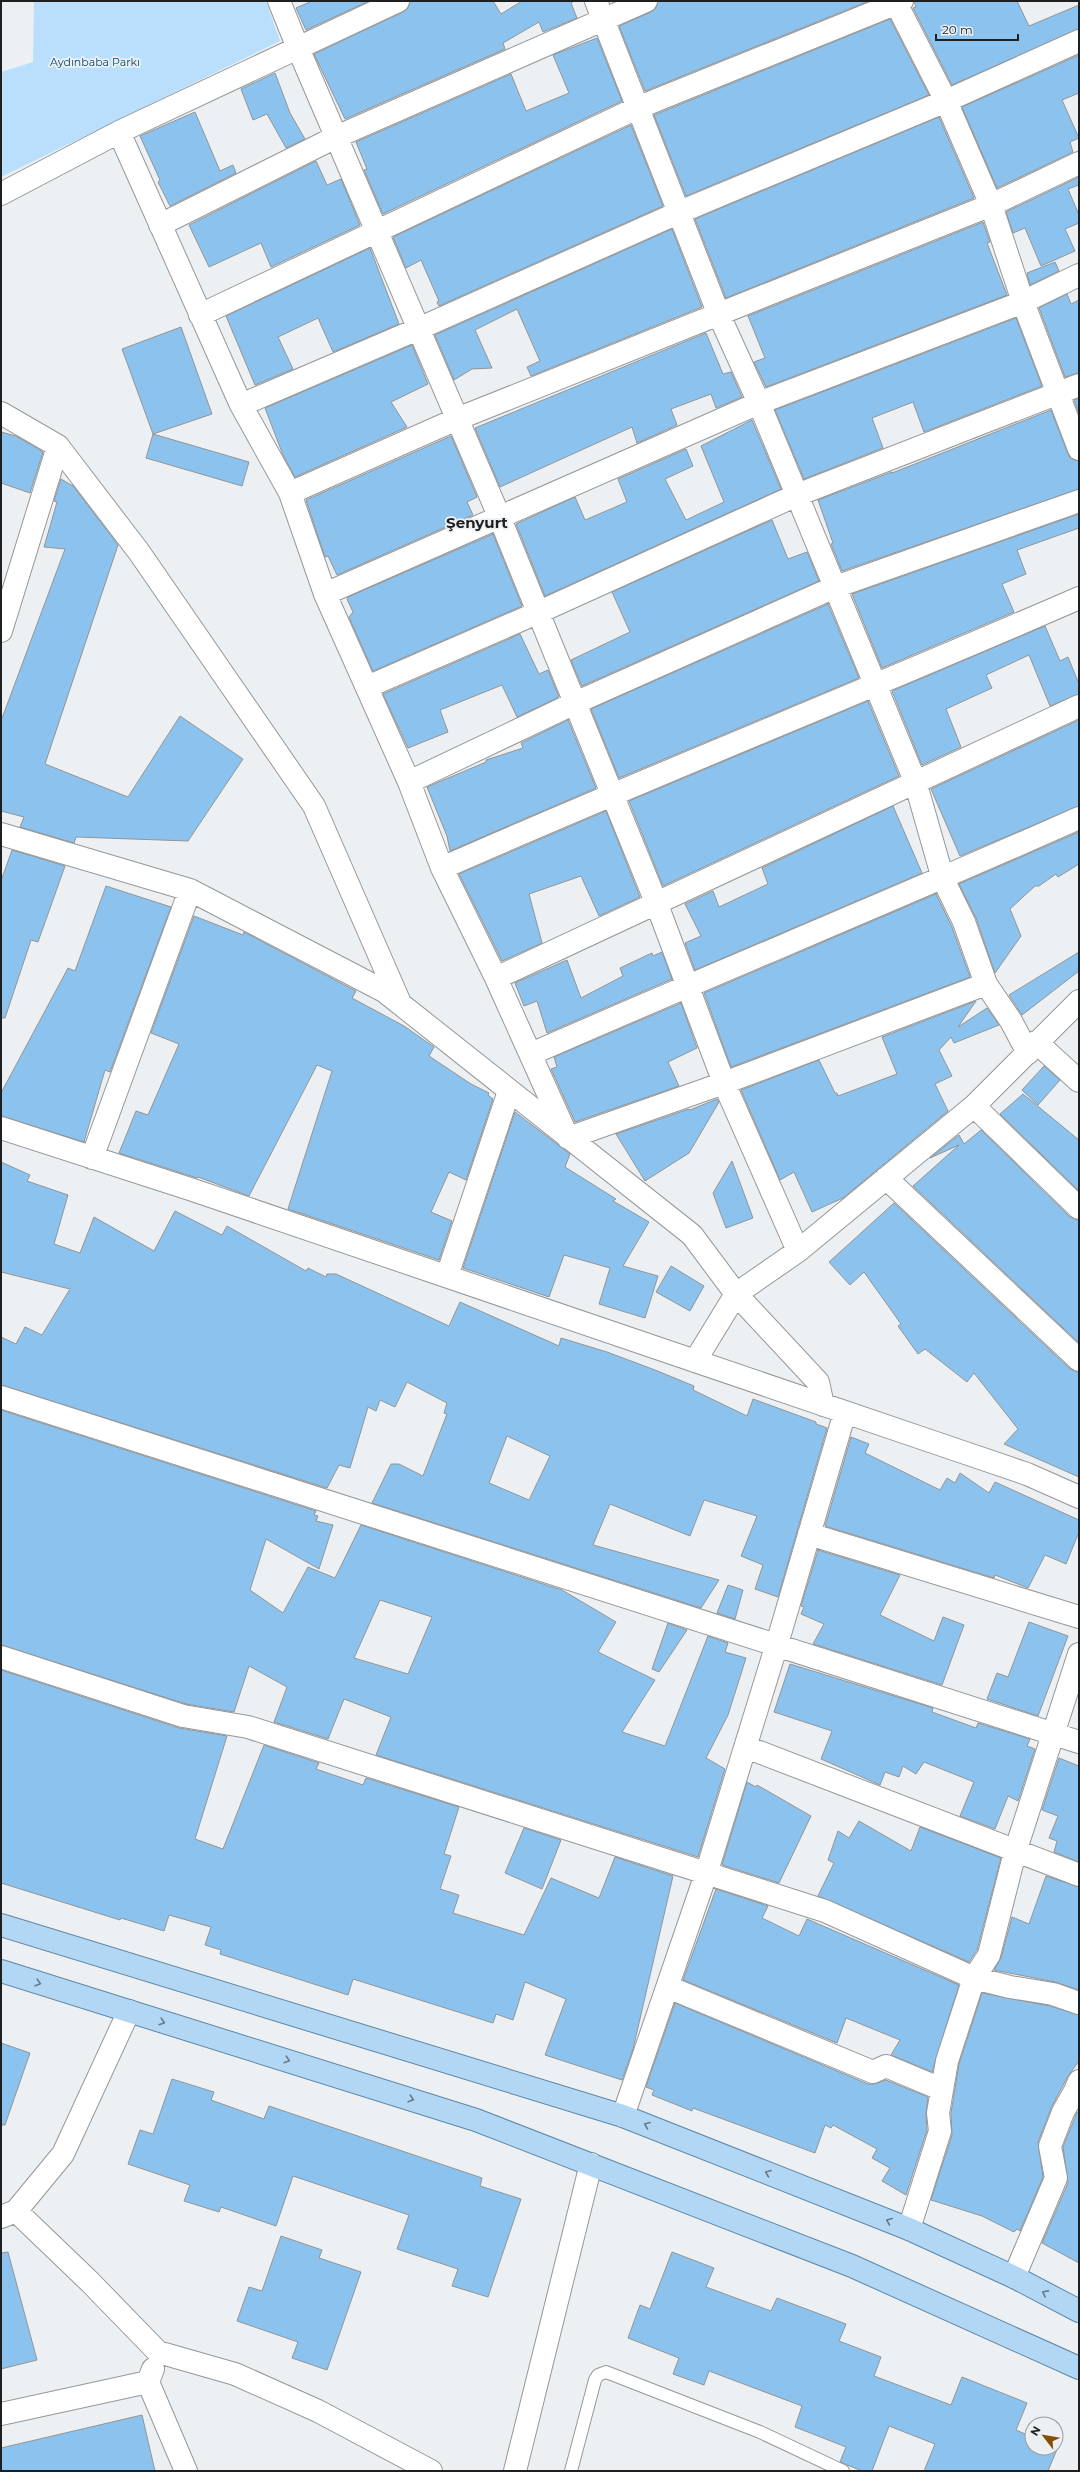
<svg xmlns="http://www.w3.org/2000/svg" width="1080" height="2472" viewBox="0 0 1080 2472" font-family="Montserrat,sans-serif">
<style>
.green{fill:#badffc}
.building{fill:#8bc3ee;stroke:#929597;fill-rule:evenodd}
.lines{fill:none;stroke-linecap:round;stroke-linejoin:round}
.service-casing{stroke:#959799;stroke-width:14}
.minor-casing{stroke:#959799;stroke-width:24}
.primary-casing{stroke:#5c86a6;stroke-width:24}
.service{stroke:#fff;stroke-width:12}
.minor{stroke:#fff;stroke-width:22}
.primary{stroke:#b2d7f5;stroke-width:22}
.oneway{stroke:#687b8a}
.labels{text-anchor:middle;stroke-width:3.5;stroke-linejoin:round;paint-order:stroke}
.park-label{font-size:11px;fill:#004871;stroke:#edf0f2}
.district-label{font-size:15px;font-weight:bold;fill:#1e1f20;stroke:#edf0f2}
</style>
<rect width="100%" height="100%" fill="#edf0f2"/>
<path class="green" d="M 34,1 L 266,1 L 280,41 L 1,177 L 1,72 L 33,62 Z"/>
<path class="building" d="M 312,1 L 369,1 L 306,30 L 296,8 Z
M 410,1 L 493,1 L 501,14 L 522,1 L 574,1 L 571,3 L 577,18 L 543,32 L 539,22 L 503,43 L 505,49 L 345,119 L 314,54 L 403,12 L 408,8 Z
M 658,1 L 869,1 L 645,91 L 619,26 L 651,12 L 656,8 Z
M 914,1 L 1017,1 L 1029,26 L 1079,5 L 1079,29 L 952,85 L 913,8 L 916,7 Z
M 890,19 L 929,95 L 686,196 L 654,115 Z
M 597,38 L 622,101 L 383,214 L 364,170 L 367,169 L 356,142 L 511,74 L 526,111 L 569,93 L 553,55 Z
M 1079,55 L 1079,93 L 1062,100 L 1079,138 L 1070,142 L 1073,152 L 997,188 L 962,107 Z
M 275,73 L 290,113 L 305,139 L 286,148 L 267,114 L 253,120 L 241,89 Z
M 195,112 L 220,171 L 233,165 L 236,173 L 170,206 L 158,182 L 160,180 L 140,136 Z
M 939,117 L 974,198 L 726,298 L 695,219 Z
M 631,125 L 663,206 L 439,306 L 437,302 L 439,301 L 421,260 L 406,268 L 393,237 Z
M 316,161 L 327,185 L 341,179 L 360,225 L 271,267 L 261,243 L 209,267 L 189,225 Z
M 1079,177 L 1079,185 L 1068,189 L 1079,215 L 1079,223 L 1065,229 L 1075,251 L 1041,266 L 1025,228 L 1013,233 L 1006,212 Z
M 983,222 L 990,242 L 987,243 L 1007,295 L 766,387 L 754,362 L 765,358 L 748,316 Z
M 672,229 L 702,307 L 531,376 L 527,367 L 540,361 L 517,309 L 475,330 L 492,368 L 472,369 L 454,380 L 435,335 Z
M 370,248 L 399,324 L 333,352 L 318,318 L 278,337 L 293,369 L 255,385 L 226,316 Z
M 1055,262 L 1059,271 L 1030,285 L 1027,273 Z
M 1067,294 L 1071,304 L 1079,300 L 1079,373 L 1065,377 L 1039,308 Z
M 1016,318 L 1042,386 L 924,432 L 913,402 L 872,418 L 883,448 L 804,479 L 775,410 Z
M 181,327 L 212,414 L 153,434 L 122,349 Z
M 706,333 L 723,374 L 731,372 L 742,397 L 716,408 L 711,394 L 671,409 L 677,425 L 637,443 L 632,427 L 500,487 L 475,428 Z
M 412,345 L 428,384 L 391,402 L 407,427 L 295,477 L 283,455 L 265,408 Z
M 1079,398 L 1079,414 L 1074,400 Z
M 1051,410 L 1068,454 L 1071,459 L 1079,461 L 1079,489 L 842,571 L 831,544 L 833,543 L 818,500 L 892,472 L 892,473 Z
M 752,420 L 781,489 L 545,596 L 516,524 L 575,497 L 585,520 L 627,502 L 618,479 L 686,449 L 693,466 L 665,479 L 686,520 L 724,502 L 701,446 Z
M 1,432 L 16,436 L 43,452 L 30,493 L 1,483 Z
M 153,434 L 249,462 L 242,486 L 146,458 Z
M 451,436 L 477,497 L 467,502 L 473,515 L 337,575 L 328,556 L 325,557 L 306,500 Z
M 61,479 L 73,486 L 118,545 L 45,764 L 128,797 L 180,716 L 243,759 L 188,841 L 76,837 L 74,843 L 20,827 L 24,817 L 1,811 L 1,721 L 65,549 L 44,547 L 57,502 L 54,501 Z
M 1079,514 L 1079,528 L 1017,550 L 1026,574 L 1002,584 L 1014,612 L 882,668 L 852,594 Z
M 772,520 L 788,559 L 807,552 L 819,581 L 582,686 L 571,660 L 630,632 L 612,592 Z
M 493,534 L 522,606 L 373,671 L 349,617 L 353,612 L 347,599 L 348,597 Z
M 828,604 L 859,678 L 619,778 L 591,709 Z
M 1045,626 L 1060,661 L 1068,657 L 1079,684 L 1079,694 L 1050,706 L 1029,655 L 986,675 L 992,688 L 946,709 L 961,747 L 922,765 L 892,691 Z
M 520,634 L 539,674 L 548,670 L 559,697 L 517,717 L 502,685 L 440,710 L 448,732 L 408,748 L 383,694 Z
M 868,701 L 899,776 L 663,886 L 629,801 Z
M 568,720 L 596,788 L 450,851 L 447,836 L 427,787 L 486,762 L 486,760 L 523,748 L 521,743 Z
M 1079,720 L 1079,806 L 960,856 L 931,789 Z
M 893,806 L 922,873 L 695,970 L 685,943 L 701,936 L 685,904 L 713,891 L 719,907 L 768,884 L 762,868 Z
M 606,811 L 640,897 L 599,916 L 581,876 L 529,894 L 542,943 L 502,961 L 459,874 Z
M 1079,832 L 1079,864 L 1058,877 L 1056,874 L 1039,886 L 1035,886 L 1010,909 L 1021,936 L 995,973 L 976,918 L 959,884 Z
M 12,850 L 65,866 L 38,942 L 31,940 L 5,1018 L 1,1018 L 1,881 Z
M 106,886 L 171,907 L 110,1072 L 105,1070 L 84,1142 L 1,1116 L 1,1093 L 68,968 L 75,971 Z
M 936,894 L 952,927 L 970,977 L 731,1067 L 704,993 Z
M 194,916 L 243,935 L 244,932 L 356,991 L 352,998 L 404,1026 L 434,1047 L 429,1056 L 471,1084 L 489,1093 L 488,1095 L 493,1099 L 466,1180 L 449,1172 L 431,1212 L 452,1221 L 439,1260 L 288,1209 L 332,1071 L 317,1065 L 249,1196 L 198,1177 L 197,1178 L 119,1153 L 136,1111 L 148,1115 L 179,1044 L 151,1033 Z
M 662,952 L 672,979 L 547,1033 L 537,1001 L 524,1006 L 515,983 L 567,960 L 581,998 L 623,976 L 620,968 L 652,953 L 653,956 Z
M 1079,952 L 1079,971 L 1022,1015 L 1009,995 Z
M 976,1001 L 958,1027 L 987,1008 L 999,1025 L 954,1043 L 951,1037 L 939,1050 L 952,1076 L 935,1084 L 948,1111 L 843,1198 L 812,1212 L 794,1172 L 780,1180 L 741,1090 L 819,1060 L 835,1093 L 837,1093 L 838,1096 L 897,1074 L 882,1037 Z
M 681,1003 L 697,1048 L 668,1062 L 679,1086 L 575,1122 L 551,1069 L 557,1067 L 554,1057 Z
M 1044,1066 L 1060,1080 L 1038,1105 L 1022,1090 Z
M 1023,1094 L 1079,1140 L 1079,1191 L 1000,1114 Z
M 717,1099 L 719,1102 L 689,1153 L 645,1181 L 616,1134 L 689,1109 L 690,1110 Z
M 515,1112 L 570,1154 L 565,1167 L 616,1199 L 613,1201 L 649,1222 L 623,1266 L 658,1276 L 645,1318 L 599,1304 L 610,1268 L 564,1255 L 549,1297 L 463,1268 Z
M 981,1130 L 1070,1217 L 1079,1220 L 1079,1343 L 913,1186 L 959,1145 L 930,1158 L 959,1135 L 964,1144 Z
M 732,1161 L 753,1218 L 726,1228 L 713,1193 Z
M 1,1162 L 30,1175 L 27,1181 L 68,1195 L 54,1244 L 80,1253 L 94,1217 L 154,1251 L 175,1211 L 222,1235 L 227,1226 L 306,1271 L 308,1268 L 326,1277 L 327,1274 L 336,1274 L 449,1326 L 460,1302 L 559,1346 L 561,1338 L 607,1352 L 655,1370 L 694,1386 L 693,1390 L 747,1416 L 753,1399 L 816,1422 L 816,1424 L 827,1428 L 778,1597 L 755,1589 L 763,1565 L 741,1556 L 757,1516 L 704,1500 L 690,1536 L 610,1504 L 593,1545 L 719,1580 L 701,1608 L 372,1503 L 391,1464 L 399,1464 L 423,1476 L 447,1414 L 444,1413 L 447,1403 L 407,1382 L 395,1407 L 380,1400 L 376,1411 L 368,1407 L 350,1468 L 339,1465 L 327,1488 L 1,1385 L 1,1337 L 16,1344 L 25,1327 L 42,1335 L 70,1289 L 1,1272 ZM 507,1436 L 550,1456 L 529,1500 L 489,1483 Z
M 894,1203 L 1070,1369 L 1079,1372 L 1079,1477 L 1004,1444 L 1018,1429 L 974,1373 L 967,1382 L 925,1349 L 918,1354 L 898,1326 L 901,1324 L 864,1272 L 850,1285 L 829,1262 Z
M 671,1266 L 704,1286 L 690,1311 L 656,1292 Z
M 1,1410 L 316,1511 L 314,1515 L 318,1516 L 316,1521 L 333,1525 L 319,1569 L 266,1539 L 250,1590 L 283,1613 L 308,1567 L 335,1578 L 361,1525 L 562,1590 L 616,1622 L 598,1652 L 655,1680 L 622,1732 L 665,1746 L 708,1636 L 728,1643 L 725,1652 L 746,1658 L 728,1715 L 706,1758 L 725,1769 L 698,1857 L 376,1755 L 391,1717 L 344,1699 L 328,1739 L 274,1722 L 287,1687 L 249,1666 L 234,1712 L 186,1704 L 1,1645 ZM 380,1600 L 432,1617 L 408,1674 L 354,1658 Z
M 851,1437 L 869,1444 L 865,1453 L 940,1490 L 947,1478 L 955,1483 L 960,1473 L 989,1493 L 995,1482 L 1079,1520 L 1079,1532 L 1066,1564 L 1045,1555 L 1028,1588 L 995,1575 L 994,1578 L 825,1526 Z
M 818,1550 L 900,1575 L 880,1615 L 934,1641 L 943,1617 L 964,1625 L 942,1685 L 813,1644 L 824,1624 L 801,1614 L 804,1607 L 801,1606 Z
M 728,1585 L 743,1590 L 735,1619 L 717,1613 Z
M 1029,1622 L 1068,1636 L 1038,1716 L 987,1699 L 997,1673 L 1008,1677 Z
M 668,1623 L 687,1630 L 659,1672 L 652,1669 Z
M 790,1664 L 933,1708 L 932,1712 L 976,1728 L 978,1723 L 1030,1739 L 1027,1746 L 1035,1749 L 1018,1801 L 1008,1796 L 995,1829 L 960,1816 L 974,1782 L 924,1762 L 916,1774 L 903,1766 L 899,1777 L 885,1772 L 880,1785 L 821,1759 L 832,1731 L 774,1712 Z
M 1,1670 L 179,1728 L 227,1736 L 195,1839 L 223,1849 L 264,1745 L 319,1763 L 316,1769 L 363,1785 L 366,1778 L 459,1807 L 444,1854 L 451,1856 L 440,1889 L 459,1895 L 453,1913 L 524,1935 L 551,1878 L 599,1898 L 615,1857 L 673,1876 L 633,2049 L 622,2080 L 545,2055 L 566,1999 L 525,1982 L 513,2020 L 496,2014 L 493,2023 L 353,1979 L 348,1995 L 220,1954 L 221,1950 L 205,1945 L 211,1927 L 169,1915 L 164,1931 L 121,1918 L 120,1920 L 1,1883 Z
M 1059,1758 L 1079,1766 L 1079,1862 L 1054,1852 L 1057,1841 L 1049,1838 L 1058,1816 L 1042,1810 Z
M 747,1782 L 756,1787 L 757,1785 L 811,1816 L 779,1883 L 722,1865 Z
M 859,1821 L 911,1851 L 920,1827 L 1001,1858 L 977,1950 L 969,1962 L 818,1896 L 834,1863 L 828,1860 L 838,1831 L 849,1838 Z
M 524,1828 L 561,1840 L 542,1889 L 505,1873 Z
M 1046,1876 L 1079,1887 L 1079,1990 L 1055,1982 L 994,1970 L 1001,1958 L 1012,1917 L 1029,1924 Z
M 716,1889 L 768,1906 L 762,1918 L 799,1936 L 807,1919 L 959,1985 L 932,2072 L 891,2055 L 900,2040 L 846,2018 L 837,2043 L 683,1980 Z
M 982,1993 L 1050,2006 L 1079,2015 L 1079,2061 L 1068,2076 L 1052,2106 L 1038,2142 L 1043,2177 L 1020,2231 L 1017,2229 L 1014,2232 L 982,2216 L 931,2200 L 952,2135 L 951,2113 L 959,2064 Z
M 675,2003 L 868,2084 L 874,2084 L 886,2080 L 928,2097 L 926,2114 L 927,2130 L 906,2195 L 882,2181 L 890,2168 L 872,2158 L 877,2149 L 833,2125 L 831,2128 L 825,2125 L 815,2153 L 693,2108 L 692,2111 L 652,2095 L 654,2090 L 646,2087 Z
M 1,2043 L 30,2053 L 5,2125 L 1,2125 Z
M 172,2079 L 214,2092 L 211,2100 L 264,2119 L 269,2106 L 482,2178 L 480,2186 L 521,2199 L 488,2297 L 452,2286 L 458,2269 L 397,2249 L 409,2215 L 293,2176 L 276,2226 L 221,2207 L 219,2212 L 184,2201 L 190,2185 L 128,2164 L 140,2130 L 153,2134 Z
M 1077,2112 L 1079,2113 L 1079,2263 L 1042,2243 L 1068,2183 L 1063,2147 Z
M 281,2236 L 322,2250 L 319,2258 L 361,2272 L 327,2370 L 292,2358 L 298,2342 L 237,2321 L 249,2287 L 262,2291 Z
M 8,2252 L 37,2360 L 1,2369 L 1,2253 Z
M 672,2252 L 714,2268 L 706,2287 L 771,2311 L 777,2298 L 846,2324 L 839,2341 L 881,2357 L 874,2376 L 951,2405 L 962,2377 L 1027,2403 L 1016,2430 L 1032,2437 L 1032,2448 L 1058,2447 L 1048,2471 L 924,2471 L 935,2444 L 889,2426 L 872,2471 L 862,2471 L 840,2462 L 846,2447 L 795,2427 L 802,2406 L 709,2371 L 704,2385 L 673,2374 L 679,2358 L 628,2338 L 640,2305 L 650,2309 Z
M 142,2415 L 155,2471 L 1,2471 L 1,2448 Z"/>
<g class="lines">
<g class="service-casing">
<path id="service" d="M 571,2471 L 595,2380 L 598,2375 L 606,2372 L 760,2432 L 843,2471"/>
</g>
<g class="minor-casing">
<path id="minor" d="M 279,1 L 298,48 L 499,516 L 656,902 L 724,1083 L 798,1251
M 596,1 L 719,315 L 759,403 L 915,781 L 943,879 L 964,922 L 986,984 L 1011,1021 L 1028,1053
M 895,1 L 946,101 L 991,205 L 1023,302 L 1079,449
M 119,132 L 398,1
M 1,194 L 119,132 L 241,405 L 290,493 L 325,594 L 409,782 L 442,868 L 496,978 L 568,1138 L 724,1083 L 986,984
M 160,225 L 336,137 L 646,1
M 200,315 L 637,108 L 902,1
M 241,405 L 418,329 L 680,212 L 946,101 L 1079,41
M 1,413 L 58,446 L 139,552 L 314,806 L 400,1003
M 290,493 L 457,419 L 991,205 L 1079,163
M 325,594 L 759,403 L 1023,302 L 1079,275
M 1,631 L 58,446
M 367,687 L 537,613 L 797,495 L 1079,385
M 409,782 L 575,703 L 835,587 L 1079,501
M 1,834 L 190,890 L 384,991 L 692,1235 L 736,1294 L 818,1382 L 823,1405
M 442,868 C 653,775 868,690 1079,598
M 496,978 L 1079,706
M 1036,1042 L 1079,1081
M 531,1054 C 713,974 897,899 1079,818
M 974,1106 L 1079,1208
M 1,1128 L 193,1190 L 933,1442 L 1027,1474 L 1079,1497
M 92,1158 L 190,890
M 886,1178 L 1079,1360
M 447,1276 L 509,1091
M 695,1361 L 736,1294 L 798,1251 L 974,1106 L 1079,1001
M 1,1397 L 1079,1742
M 809,1534 L 1079,1617
M 1,1657 L 183,1716 L 248,1727 L 825,1911 L 974,1978 L 1010,1987 L 1053,1994 L 1079,2003
M 746,1747 L 1079,1875
M 668,1987 L 873,2072 L 886,2066 L 941,2089
M 623,2116 L 706,1874 L 777,1644 L 845,1412
M 16,2211 L 90,2282 L 158,2352 L 235,2374 L 318,2411 L 431,2471
M 1,2217 L 16,2211 L 63,2154 L 129,2011
M 909,2229 L 940,2131 L 938,2113 L 947,2061 L 974,1978 L 989,1955 L 1015,1852 L 1079,1654
M 1014,2277 L 1056,2178 L 1050,2146 L 1063,2112 L 1075,2091 L 1079,2081
M 153,2369 L 148,2382 L 186,2471
M 1,2414 L 148,2382
M 515,2471 L 591,2164"/>
</g>
<g class="primary-casing">
<path id="primary" d="M 1,1925 L 623,2116 L 909,2229 L 1014,2277 L 1079,2311
M 1,1971 L 476,2120 L 852,2266 L 1079,2368"/>
</g>
<use href="#service" class="service"/>
<use href="#minor" class="minor"/>
<use href="#primary" class="primary"/>
</g>
<defs><path id="oneway-chevron" d="M-2-3.5L2.5 0L-2 3.5" fill="none" stroke-width="1.6" stroke-linecap="round" stroke-linejoin="round"/></defs>
<g class="oneway">
<use href="#oneway-chevron" transform="translate(38 1983) rotate(17)"/>
<use href="#oneway-chevron" transform="translate(162 2022) rotate(17)"/>
<use href="#oneway-chevron" transform="translate(287 2060) rotate(17)"/>
<use href="#oneway-chevron" transform="translate(411 2099) rotate(18)"/>
<use href="#oneway-chevron" transform="translate(647 2125) rotate(-158)"/>
<use href="#oneway-chevron" transform="translate(768 2173) rotate(-158)"/>
<use href="#oneway-chevron" transform="translate(889 2221) rotate(-158)"/>
<use href="#oneway-chevron" transform="translate(1045 2293) rotate(-152)"/>
</g>
<g class="labels">
<g class="park-label">
<text x="95" y="66">Aydınbaba Parkı</text>
</g>
<g class="district-label">
<text x="477" y="528">Şenyurt</text>
</g>
</g>
<rect width="1080" height="2472" fill="none" stroke="#1e1f20" stroke-width="4"/>
<g transform="translate(1044 2436) rotate(301)"><circle r="19" fill="#edf0f2" stroke="#9a9c9e"/>
<path d="M0-3L7 15L0 10L-7 15Z" fill="#874d04"/>
<text y="-6" font-size="11" font-weight="bold" text-anchor="middle" fill="#1e1f20">N</text>
</g>
<path d="M936 34v6h82v-6" fill="none" stroke="#1e1f20" stroke-width="2"/>
<text x="942" y="34" font-size="12" fill="#1e1f20" stroke="#edf0f2" stroke-width="3" paint-order="stroke">20 m</text>
</svg>
